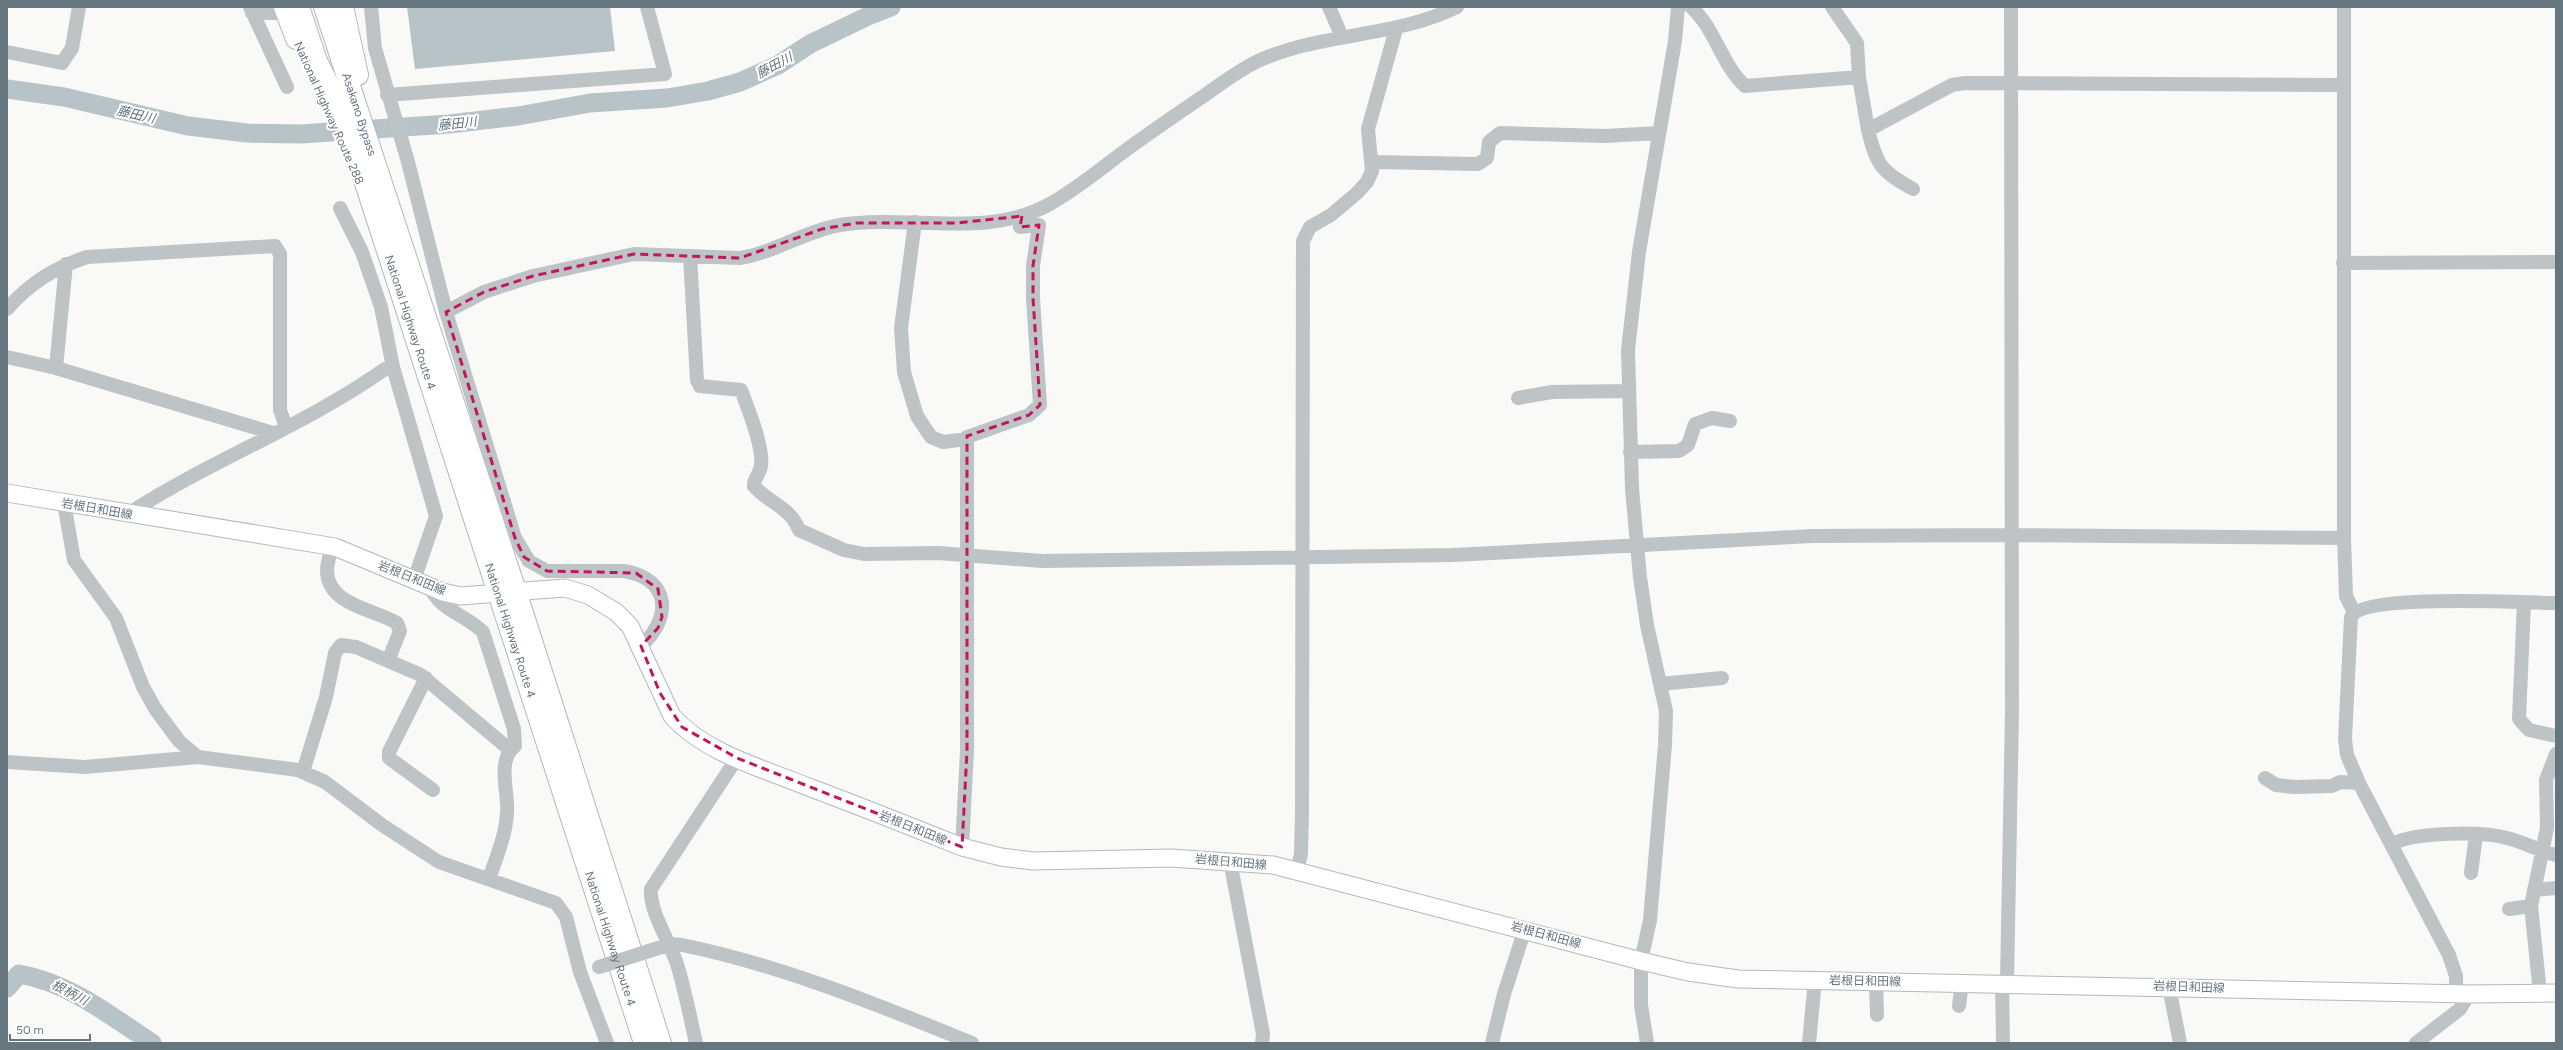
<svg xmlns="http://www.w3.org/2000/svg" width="2563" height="1050" viewBox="0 0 2563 1050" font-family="Figtree,'Noto Sans JP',sans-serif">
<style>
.water{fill:#b8c3c7}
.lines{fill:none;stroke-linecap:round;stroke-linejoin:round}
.river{stroke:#b8c3c7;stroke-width:19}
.major-casing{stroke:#b2b8bb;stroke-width:19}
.highway-casing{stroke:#b4b8bb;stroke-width:22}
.minor{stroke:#bec3c6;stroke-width:14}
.major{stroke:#fff;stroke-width:17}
.highway{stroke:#fff;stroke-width:20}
.minor-bridge{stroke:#bec3c6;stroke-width:14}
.marked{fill:none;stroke:#c2185b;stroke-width:3;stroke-dasharray:8 5;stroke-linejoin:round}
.labels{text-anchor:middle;stroke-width:4;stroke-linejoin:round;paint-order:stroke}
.street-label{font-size:12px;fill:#66767f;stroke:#fff}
.water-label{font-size:13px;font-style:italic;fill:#617479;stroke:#fff}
</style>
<rect width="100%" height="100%" fill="#f9f9f7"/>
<path class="water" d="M 407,7 L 610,7 L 615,51 L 415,69 Z"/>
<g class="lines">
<path class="river" d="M 7,89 L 64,97 L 188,126 L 247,133 L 301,134 L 449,124 L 518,116 L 590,103 L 667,98 L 708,91 L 740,82 L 778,65 L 810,44 L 868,16 L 891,7
M 7,988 L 19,974 C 70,983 109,1015 152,1043"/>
<g class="major-casing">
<path id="major" d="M 7,493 L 335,547 L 443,592 L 460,596 L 565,588 L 588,595 L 616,612 L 630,626 L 672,716 C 706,754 765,769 811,788 C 862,807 912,827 962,847 L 1001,857 L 1033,861 L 1171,858 L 1273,865 L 1641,961 L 1688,972 L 1738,979 L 2469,994 L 2556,993"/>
</g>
<g class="highway-casing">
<g id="highway">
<path d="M 284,7 L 296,39"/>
<path id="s1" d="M 299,7 L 317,61 L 341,109 L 644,1043"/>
<path id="s2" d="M 324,7 L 516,591 L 661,1043"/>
<path d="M 343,7 L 358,75"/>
</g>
</g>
<path class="minor" d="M 250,7 L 287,87
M 371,7 L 375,48 L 408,162 L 446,312 L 515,538 L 529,561 L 547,571 L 624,571 C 671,579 672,618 641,646
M 1329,7 L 1342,37
M 1691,7 C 1715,28 1721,64 1745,86 L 1859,77
M 1832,7 L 1857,43 L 1859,77 L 1868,130 L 1952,85 L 1965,83 L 2343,85
M 2344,7 L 2344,538 L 2346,596 L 2354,612
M 252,13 L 276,13
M 7,52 L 62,63 L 72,48 L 79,7
M 387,95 L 665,74 L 647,7
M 1868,130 C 1877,166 1881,171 1913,189
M 1372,162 L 1478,164 L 1487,158 L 1489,142 L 1500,133 L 1604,136 L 1659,133
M 340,208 L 362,252 L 381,307 L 393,367 L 436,516 L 414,580
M 915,222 L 901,328 L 904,372 L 917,416 L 931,437 L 943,442 L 967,439
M 690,256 L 697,380 L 700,386 L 741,390 C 748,408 764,448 761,466 C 760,474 753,479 754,486 C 770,504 790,507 799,530 L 844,550 L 864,554 L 938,553 L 1042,561 L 1453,555 L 1813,536 L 2011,535 L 2344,538
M 2343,263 L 2556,262
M 7,309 C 30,283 54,268 87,257 L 275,246 L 280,254 L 280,410 L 286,427
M 446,312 L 484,292 L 533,276 L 634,254 L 740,258 C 774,253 805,231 840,225 C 908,214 985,239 1048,205 C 1074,191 1098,171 1122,153 C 1149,133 1177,114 1205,95 C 1222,83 1239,70 1258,61 C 1322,32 1394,38 1457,7
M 7,357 L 56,368 L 273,433
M 56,368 L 66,264
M 1518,398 L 1552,392 L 1629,391
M 1630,452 L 1679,451 L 1688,445 L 1695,424 L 1712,418 L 1730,421
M 64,503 L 74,560 L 116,618 L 143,687 L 156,710 L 179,741 L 198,757
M 128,514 C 211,460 304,426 385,369 L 393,367
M 332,546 C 330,554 327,563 327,571 C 328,605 373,609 397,623 L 400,631 L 388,661
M 430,586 C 438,610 467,615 483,632 L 514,729 L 515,746 C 496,760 509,793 507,813 C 506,835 496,858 489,879
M 2524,603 L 2519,719 L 2529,730 L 2556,736
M 426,678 L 389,752 L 389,758 L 433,790
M 1660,684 L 1722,678
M 7,762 L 85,767 L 198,757 L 298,770 L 325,782 L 382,825 L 439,862 L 556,903 L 566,917 L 580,972 L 607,1043
M 303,772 L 326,697 L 335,653 L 341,645 L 356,647 L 421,675 L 510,750
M 2265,778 L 2276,785 L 2294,787 L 2332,786 L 2340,782 L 2359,783
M 2392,844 C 2415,832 2481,831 2507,838 C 2524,842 2539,851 2556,855
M 962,847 L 967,751 L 967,437 L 1029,415 L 1040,405 L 1033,298 L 1033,266 L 1039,225 L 1020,227 L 1022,216
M 1230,861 L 1263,1034 L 1262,1043
M 1297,871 L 1301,854 L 1302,813 L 1303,241 L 1310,227 L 1331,215 L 1357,193 L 1367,182 L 1372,171 L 1368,129 L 1396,29
M 2471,873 L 2476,835
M 2534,890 L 2556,888
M 2509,909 L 2531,906
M 649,951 L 671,944 L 682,945 C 784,966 876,1004 972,1043
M 1876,981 L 1877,1015
M 2002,983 L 2003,1043
M 2007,983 L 2012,712 L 2011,7
M 2169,987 L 2180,1043
M 2540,993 L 2531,906 L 2547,828 L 2546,780 L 2556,754
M 2456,994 L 2456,976 L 2449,955 L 2359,783 L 2347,755 L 2345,739 L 2351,617 C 2364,593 2525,603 2556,603
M 1959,1006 L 1962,982
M 696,1043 C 690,1017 685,990 677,964 C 670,942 649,911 651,889 L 737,758
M 1492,1043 L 1504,994 L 1525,929
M 1647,1043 L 1641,1005 L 1641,961 L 1650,920 L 1665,745 L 1666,711 L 1647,625 L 1640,577 L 1632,488 L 1628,350 L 1639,252 L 1675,41 L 1678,7
M 1809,1043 L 1815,980
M 2416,1043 L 2460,1009 L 2469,994"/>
<use href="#major" class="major"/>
<use href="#highway" class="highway"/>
<path class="minor-bridge" d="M 599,967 L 649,951"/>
</g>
<path class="marked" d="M 1022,216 L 1020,227 L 1039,225 L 1033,266 L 1033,298 L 1040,405 L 1029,415 L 967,436 L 967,751 L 962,847 L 737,758 L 682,727 L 660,693 L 641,646 L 658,628 L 662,617 L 658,589 L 636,573 L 547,571 L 524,557 L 515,538 L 446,312 L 484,292 L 533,276 L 634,254 L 740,258 L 822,229 L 856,223 L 957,223 Z"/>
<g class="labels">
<g class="street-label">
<text transform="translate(329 113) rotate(66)" y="4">National Highway Route 288</text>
<text dy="4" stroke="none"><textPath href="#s2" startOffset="113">Asakano Bypass</textPath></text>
<text dy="4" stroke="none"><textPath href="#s1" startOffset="335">National Highway Route 4</textPath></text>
<text transform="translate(97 509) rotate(10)" y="4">岩根日和田線</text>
<text transform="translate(412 578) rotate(22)" y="4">岩根日和田線</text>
<text dy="4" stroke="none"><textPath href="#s1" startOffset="659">National Highway Route 4</textPath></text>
<text transform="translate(913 828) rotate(22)" y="4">岩根日和田線</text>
<text transform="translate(1231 862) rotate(5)" y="4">岩根日和田線</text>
<text transform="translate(1546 935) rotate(15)" y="4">岩根日和田線</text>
<text dy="4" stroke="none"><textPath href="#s1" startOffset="983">National Highway Route 4</textPath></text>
<text transform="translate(1865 981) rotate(1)" y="4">岩根日和田線</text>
<text transform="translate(2189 987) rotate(2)" y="4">岩根日和田線</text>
</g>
<g class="water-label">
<text transform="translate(774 65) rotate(-28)" y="5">藤田川</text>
<text transform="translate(136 114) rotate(13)" y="5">藤田川</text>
<text transform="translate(457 123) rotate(-6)" y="5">藤田川</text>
<text transform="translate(70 992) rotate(27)" y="5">根柄川</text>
</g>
</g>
<rect width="2563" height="1050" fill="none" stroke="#66767f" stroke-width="16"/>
<path d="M10 1034v6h80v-6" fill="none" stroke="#66767f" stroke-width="2"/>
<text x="16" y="1034" font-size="12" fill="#66767f" stroke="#ffffff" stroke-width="3" paint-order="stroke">50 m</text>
</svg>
